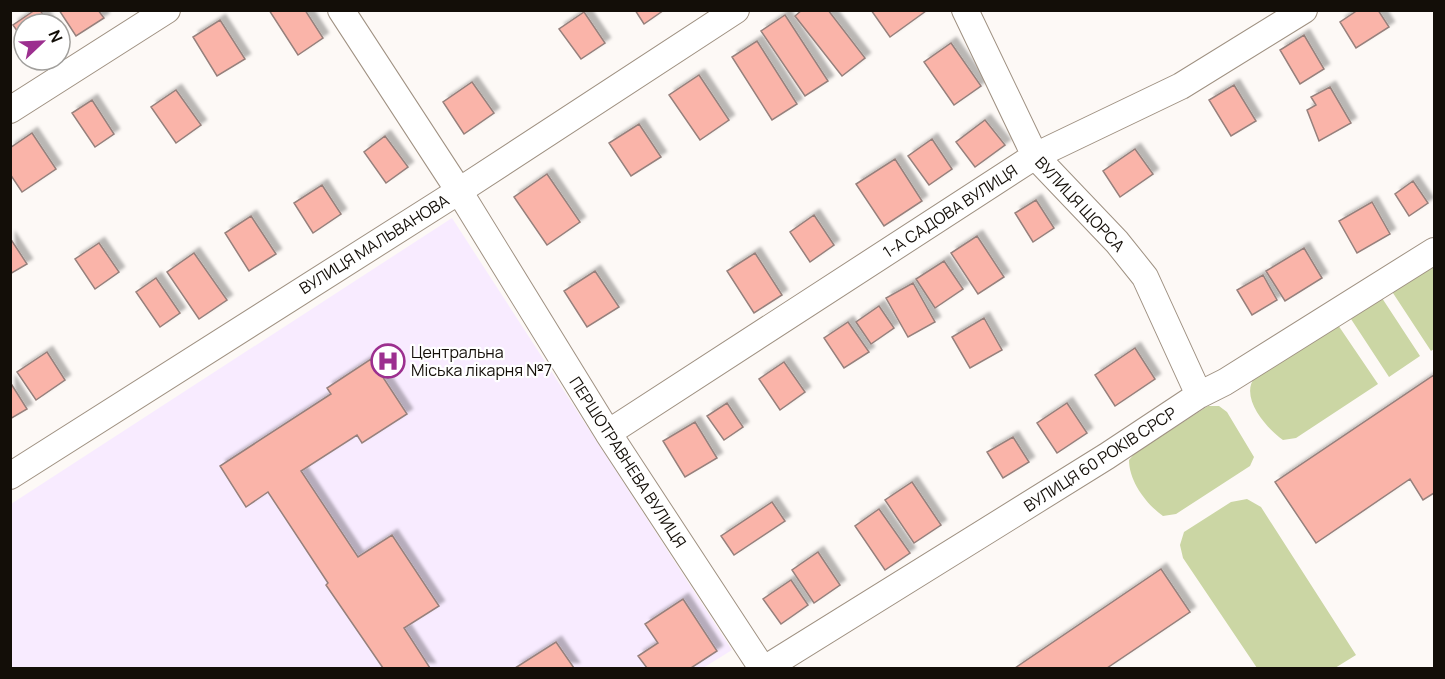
<svg xmlns="http://www.w3.org/2000/svg" width="1445" height="679" viewBox="0 0 1445 679" font-family="Manrope,sans-serif">
<style>
.medical{fill:#f8ebff}
.green{fill:#cbd6a4}
.building{fill:#fab4a9;stroke:#96807c;stroke-width:1.5;filter:url(#shadow)}
.lines{fill:none;stroke-linecap:round;stroke-linejoin:round}
.street-casing{stroke:#9f9182;stroke-width:28}
.street{stroke:#fff;stroke-width:26}
.labels{text-anchor:middle;stroke-width:4.5;stroke-linejoin:round;paint-order:stroke}
.street-label{font-size:16px;fill:#130e08;stroke:#fff}
.poi-label{font-size:16px;fill:#130e08;stroke:#fff;text-anchor:start}
</style>
<defs>
<filter id="shadow"><feDropShadow dx="5.5" dy="-5.5" stdDeviation="1.5" flood-color="#0004"/></filter>
</defs>
<rect width="100%" height="100%" fill="#fdf9f6"/>
<path class="medical" d="M 452,218 L 732,650 L 703,668 L 11,668 L 11,504 Z"/>
<path class="green" d="M 1434,262 L 1434,349 L 1431,351 L 1391,290 Z
M 1382,298 L 1420,356 L 1389,377 L 1351,319 Z
M 1338,325 L 1378,384 L 1296,438 L 1283,440 C 1266,428 1239,397 1255,377 Z
M 1208,406 L 1219,406 L 1227,412 L 1254,457 L 1250,466 L 1176,514 L 1163,516 C 1146,504 1129,481 1129,460 L 1135,453 Z
M 1247,499 L 1261,507 L 1356,655 L 1335,668 L 1257,668 L 1183,558 L 1180,545 L 1184,532 L 1231,502 Z"/>
<path class="building" d="M 35,10 L 40,10 L 49,24 L 24,24 L 24,41 L 13,25 Z
M 59,10 L 98,10 L 104,18 L 76,36 Z
M 269,10 L 305,10 L 323,38 L 298,55 Z
M 635,10 L 664,10 L 644,24 Z
M 802,10 L 828,10 L 865,58 L 842,76 L 795,16 Z
M 871,10 L 925,10 L 926,11 L 890,37 Z
M 1358,10 L 1378,10 L 1389,27 L 1356,48 L 1340,22 Z
M 584,12 L 605,43 L 581,59 L 559,29 Z
M 785,15 L 828,81 L 805,96 L 761,31 Z
M 220,20 L 245,59 L 217,76 L 193,37 Z
M 1304,35 L 1324,69 L 1300,84 L 1280,50 Z
M 757,41 L 797,104 L 772,120 L 732,57 Z
M 951,43 L 981,86 L 954,105 L 924,62 Z
M 699,75 L 729,120 L 700,140 L 669,95 Z
M 472,82 L 494,113 L 464,134 L 443,102 Z
M 1234,85 L 1256,121 L 1231,136 L 1209,100 Z
M 1330,87 L 1351,123 L 1319,141 L 1307,110 L 1316,105 L 1311,97 Z
M 176,90 L 201,125 L 176,143 L 151,107 Z
M 92,100 L 114,134 L 95,147 L 72,113 Z
M 985,120 L 1005,145 L 975,167 L 956,142 Z
M 639,124 L 661,157 L 631,176 L 609,143 Z
M 32,133 L 56,169 L 22,192 L 10,174 L 10,148 Z
M 385,136 L 408,167 L 386,183 L 364,152 Z
M 932,139 L 952,169 L 929,185 L 908,156 Z
M 1135,149 L 1153,174 L 1120,197 L 1103,171 Z
M 895,159 L 922,201 L 884,226 L 856,184 Z
M 547,174 L 580,222 L 547,245 L 514,197 Z
M 1413,181 L 1428,203 L 1409,216 L 1395,194 Z
M 322,185 L 341,214 L 313,233 L 294,203 Z
M 1036,200 L 1054,228 L 1033,242 L 1015,213 Z
M 1372,202 L 1390,234 L 1357,253 L 1339,221 Z
M 814,215 L 834,245 L 810,262 L 790,232 Z
M 251,216 L 276,254 L 249,271 L 225,233 Z
M 977,236 L 1004,277 L 978,294 L 951,253 Z
M 10,238 L 27,264 L 10,274 Z
M 99,243 L 119,272 L 95,289 L 75,259 Z
M 1304,248 L 1322,278 L 1285,301 L 1266,271 Z
M 194,253 L 227,300 L 199,319 L 167,272 Z
M 755,253 L 782,295 L 754,313 L 727,271 Z
M 944,261 L 963,289 L 935,308 L 916,279 Z
M 595,271 L 619,307 L 587,327 L 564,291 Z
M 1263,275 L 1277,300 L 1252,315 L 1237,290 Z
M 156,278 L 180,313 L 160,327 L 136,292 Z
M 913,283 L 935,322 L 908,337 L 886,298 Z
M 879,306 L 894,328 L 871,344 L 856,322 Z
M 984,318 L 1002,350 L 970,368 L 952,337 Z
M 848,322 L 869,352 L 844,368 L 824,338 Z
M 1135,348 L 1155,379 L 1115,406 L 1095,375 Z
M 47,352 L 65,380 L 36,400 L 17,372 Z
M 371,359 L 407,414 L 362,443 L 357,435 L 301,471 L 358,557 L 392,535 L 439,606 L 404,628 L 430,668 L 383,668 L 326,585 L 328,583 L 268,492 L 246,507 L 220,466 L 331,394 L 327,388 Z
M 784,362 L 805,392 L 780,410 L 759,379 Z
M 1434,375 L 1434,493 L 1423,500 L 1410,479 L 1316,543 L 1275,482 Z
M 10,382 L 27,409 L 10,419 Z
M 727,403 L 743,427 L 724,440 L 707,416 Z
M 1067,403 L 1087,433 L 1057,453 L 1037,423 Z
M 695,422 L 717,458 L 685,477 L 663,441 Z
M 1013,437 L 1029,462 L 1003,478 L 987,452 Z
M 912,482 L 941,525 L 914,543 L 885,500 Z
M 772,502 L 785,521 L 734,555 L 721,536 Z
M 879,509 L 910,553 L 885,570 L 855,526 Z
M 818,552 L 840,585 L 814,603 L 792,570 Z
M 1161,569 L 1190,612 L 1107,668 L 1015,668 Z
M 791,580 L 808,605 L 781,624 L 763,599 Z
M 683,599 L 717,651 L 691,668 L 647,668 L 638,656 L 658,643 L 645,624 Z
M 556,642 L 574,668 L 515,668 Z"/>
<g class="lines">
<g class="street-casing">
<path id="street" d="M 341,10 L 459,191 L 608,433 L 762,668
M 965,10 L 1035,156 L 1117,242 L 1145,277 L 1199,395
M 10,110 L 167,10
M 608,433 L 1035,156 L 1181,86 L 1304,10
M 10,476 L 459,191 L 736,10
M 766,668 L 1107,456 L 1199,395 L 1225,382 L 1434,251"/>
</g>
<use href="#street" class="street"/>
</g>
<defs>
<g id="hospital-ring" transform="scale(1.725)"><circle r="9.5" fill="#fff" stroke="#9c2f8f" stroke-width="1.5"/><path d="M-5-5h3v3.5h4V-5h3V5h-3V1.5h-4V5h-3Z" fill="#9c2f8f"/></g>
</defs>
<g fill-rule="evenodd">
<use href="#hospital-ring" x="388" y="361"/>
</g>
<g class="labels">
<g class="street-label">
<text transform="translate(1080 204) rotate(47)" y="6">ВУЛИЦЯ ЩОРСА</text>
<text transform="translate(950 211) rotate(-33)" y="6">1-А САДОВА ВУЛИЦЯ</text>
<text transform="translate(374 244) rotate(-32)" y="6">ВУЛИЦЯ МАЛЬВАНОВА</text>
<text transform="translate(1100 459) rotate(-33)" y="6">ВУЛИЦЯ 60 РОКІВ СРСР</text>
<text transform="translate(628 462) rotate(57)" y="6">ПЕРШОТРАВНЕВА ВУЛИЦЯ</text>
</g>
<g class="poi-label">
<text x="411" y="358">Центральна<tspan x="411" dy="18">Міська лікарня №7</tspan></text>
</g>
</g>
<rect width="1445" height="679" fill="none" stroke="#130e08" stroke-width="24"/>
<g transform="translate(42 42) rotate(67)"><circle r="28" fill="#ffffff" stroke="#a19f9c" stroke-width="1.5"/>
<path d="M0-4.5L10 22L0 15L-10 22Z" fill="#9c2f8f"/>
<text y="-9" font-size="16" font-weight="bold" text-anchor="middle" fill="#130e08">N</text>
</g>
</svg>
